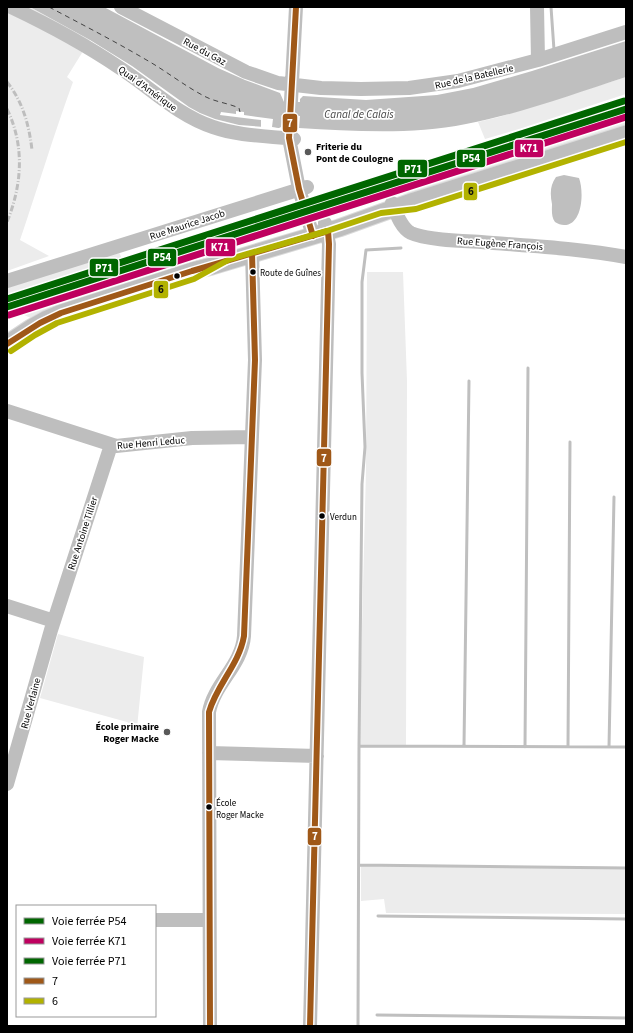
<svg xmlns="http://www.w3.org/2000/svg" width="633" height="1033" viewBox="0 0 633 1033" font-family="'Source Sans 3',sans-serif">
<style>
.green{fill:#ececec}
.water{fill:#bfbfbf}
.pier{fill:#fff}
.lines{fill:none;stroke-linecap:round;stroke-linejoin:round}
.stream{stroke:#bfbfbf;stroke-width:3}
.ferry{stroke:#444;stroke-width:1;stroke-dasharray:5 4;stroke-linecap:butt}
.major-casing{stroke:#dbdbdb;stroke-width:19}
.minor{stroke:#bebebe;stroke-width:14}
.major{stroke:#bebebe;stroke-width:17}
.rail{stroke:#bebebe;stroke-width:3;stroke-dasharray:6 2 1 2;stroke-linecap:butt}
.bus-1-casing{stroke:#fff;stroke-width:9}
.bus-2-casing{stroke:#fff;stroke-width:9}
.bus-1{stroke:#9f5818;stroke-width:6}
.bus-2{stroke:#b2b200;stroke-width:6}
.rail-1-casing{stroke:#fff;stroke-width:10}
.rail-2-casing{stroke:#fff;stroke-width:10}
.rail-3-casing{stroke:#fff;stroke-width:10}
.rail-1{stroke:#060;stroke-width:7}
.rail-2{stroke:#bf005f;stroke-width:7}
.rail-3{stroke:#060;stroke-width:7}
.poi-dot{fill:#595959;stroke:#fff;stroke-width:1.5}
.bus-dot{fill:#000;stroke:#fff;stroke-width:1.5}
.labels{text-anchor:middle;stroke-width:3.5;stroke-linejoin:round;paint-order:stroke}
.bus-label{font-size:9px;fill:#000;stroke:#fff;text-anchor:start}
.street-label{font-size:10px;fill:#000;stroke:#fff}
.poi-label{font-size:10px;font-weight:bold;fill:#000;stroke:#fff;text-anchor:start}
.water-label{font-size:11px;font-style:italic;fill:#444;stroke:#fff}
.line-badge{stroke:#fff;stroke-width:1.5}
.badge-label{font-size:11px;text-anchor:middle;font-weight:bold;fill:#fff}
.pale-badge-label{font-size:11px;text-anchor:middle;font-weight:bold;fill:#111}
</style>
<rect width="100%" height="100%" fill="#fff"/>
<path class="green" d="M 7,7 L 30,7 L 90,40 L 67,77 L 73,82 C 54,134 38,187 20,240 L 49,256 L 7,271 Z
M 626,77 L 626,94 L 519,129 L 485,139 L 478,122 L 499,117 Z
M 626,116 L 626,129 L 414,192 L 382,197 L 380,192 Z
M 119,252 L 122,259 L 7,296 L 7,288 Z
M 367,272 L 403,272 L 407,381 L 406,746 L 359,746 L 366,470 Z
M 127,273 L 130,285 L 33,319 L 22,314 L 7,319 L 7,311 Z
M 58,634 L 144,657 L 137,728 L 127,722 L 40,698 Z
M 361,864 L 626,867 L 626,914 L 386,913 L 384,899 L 361,901 Z"/>
<path class="water" d="M 30,7 L 104,7 L 218,68 L 245,80 L 280,93 L 284,102 L 300,102 L 300,99 L 303,96 L 366,100 L 437,95 L 473,88 L 532,71 L 626,41 L 626,77 C 573,94 520,114 466,124 C 411,135 354,131 299,128 L 300,116 L 283,117 L 281,127 L 279,128 L 239,125 L 215,119 L 200,113 L 189,107 L 132,66 L 90,40 Z
M 564,175 L 579,178 C 584,191 583,225 564,225 C 561,225 558,224 555,222 C 551,217 552,209 552,204 C 550,194 550,185 556,177 Z"/>
<path class="pier" d="M 236,111 L 244,112 L 244,115 L 273,119 L 272,127 L 277,128 L 276,130 L 261,129 L 261,120 L 220,115 L 221,112 L 236,114 Z"/>
<g class="lines">
<path class="stream" d="M 551,7 L 554,50
M 401,248 L 366,250 L 362,282 L 362,373 L 365,447 L 362,484 L 359,746 L 626,747
M 464,746 L 469,381
M 568,746 L 570,442
M 525,747 L 528,368
M 609,747 L 614,497
M 359,865 L 626,868
M 378,916 L 626,919
M 377,1015 L 626,1018
M 358,1026 L 359,746"/>
<path class="ferry" d="M 49,7 C 85,26 120,44 155,65 C 171,75 187,87 204,96 C 215,102 228,103 239,108 L 240,112"/>
<g class="major-casing">
<path id="major" d="M 7,344 L 31,328 L 47,319 L 61,313 L 192,271 L 212,266 L 339,228 L 414,201 L 626,134"/>
</g>
<path class="minor" d="M 11,7 C 49,25 86,45 120,68 C 151,88 177,115 213,127 C 239,136 267,136 294,139
M 121,7 L 246,72 L 278,83 L 321,88 L 361,89 L 409,88 L 458,81 L 538,60 L 626,32
M 296,7 L 289,138 L 299,189 L 313,236
M 537,7 L 538,60
M 392,203 C 396,213 401,228 411,233 C 426,240 464,241 481,242 C 529,246 578,248 626,257
M 7,281 L 307,187
M 7,411 L 116,446 L 192,438 L 252,437
M 7,606 L 54,621
M 209,753 L 317,756
M 7,784 L 51,630 L 111,445
M 155,920 L 209,920
M 210,1026 L 209,712 C 214,684 242,665 244,636 L 255,360 L 252,253
M 310,1026 L 329,244 L 325,223"/>
<use href="#major" class="major"/>
<path class="rail" d="M 7,82 C 23,102 29,125 32,150
M 7,109 C 25,146 22,185 7,222"/>
<g class="bus-1-casing">
<path id="bus-1" d="M 296,7 L 289,138 L 299,189 L 313,236
M 7,344 L 40,323 L 61,313 L 192,271 L 328,231 L 329,244 L 310,1026
M 210,1026 L 209,712 C 217,684 239,665 244,636 L 255,360 L 252,253"/>
</g>
<g class="bus-2-casing">
<path id="bus-2" d="M 11,351 L 35,335 L 57,323 L 194,279 L 230,259 L 327,231 L 381,213 L 416,209 L 626,142"/>
</g>
<use href="#bus-1" class="bus-1"/>
<use href="#bus-2" class="bus-2"/>
<g class="rail-1-casing">
<path id="rail-1" d="M 7,307 L 626,109"/>
</g>
<g class="rail-2-casing">
<path id="rail-2" d="M 9,315 L 626,117"/>
</g>
<g class="rail-3-casing">
<path id="rail-3" d="M 7,299 L 624,101"/>
</g>
<use href="#rail-1" class="rail-1"/>
<use href="#rail-2" class="rail-2"/>
<use href="#rail-3" class="rail-3"/>
</g>
<g class="poi-dot">
<circle cx="308" cy="152" r="4"/>
<circle cx="167" cy="732" r="4"/>
</g>
<g class="bus-dot">
<circle cx="253" cy="272" r="3.5"/>
<circle cx="177" cy="276" r="3.5"/>
<circle cx="322" cy="516" r="3.5"/>
<circle cx="209" cy="807" r="3.5"/>
</g>
<g class="labels">
<g class="bus-label">
<text x="260" y="276">Route de Guînes</text>
<text x="330" y="520">Verdun</text>
<text x="216" y="806">École<tspan x="216" dy="12">Roger Macke</tspan></text>
</g>
<g class="street-label">
<text transform="translate(205 51) rotate(28)" y="4">Rue du Gaz</text>
<text transform="translate(474 76) rotate(-13)" y="4">Rue de la Batellerie</text>
<text transform="translate(148 88) rotate(36)" y="4">Quai d'Amérique</text>
<text transform="translate(187 224) rotate(-18)" y="4">Rue Maurice Jacob</text>
<text transform="translate(500 243) rotate(4)" y="4">Rue Eugène François</text>
<text transform="translate(151 442) rotate(-5)" y="4">Rue Henri Leduc</text>
<text transform="translate(82 533) rotate(-72)" y="4">Rue Antoine Tillier</text>
<text transform="translate(30 703) rotate(-75)" y="4">Rue Verlaine</text>
</g>
<g class="poi-label">
<text x="316" y="150">Friterie du<tspan x="316" dy="12">Pont de Coulogne</tspan></text>
<text x="159" y="730" text-anchor="end">École primaire<tspan x="159" dy="12">Roger Macke</tspan></text>
</g>
<g class="water-label">
<text x="359" y="118">Canal de Calais</text>
</g>
</g>
<g class="line-badge">
<rect x="282" y="113" width="16" height="20" rx="4" fill="#9f5818"/>
<rect x="514" y="139" width="30" height="19" rx="4" fill="#bf005f"/>
<rect x="456" y="149" width="30" height="19" rx="4" fill="#060"/>
<rect x="397" y="159" width="31" height="19" rx="4" fill="#060"/>
<rect x="463" y="182" width="15" height="19" rx="4" fill="#b2b200"/>
<rect x="205" y="238" width="31" height="19" rx="4" fill="#bf005f"/>
<rect x="147" y="248" width="30" height="19" rx="4" fill="#060"/>
<rect x="89" y="258" width="30" height="19" rx="4" fill="#060"/>
<rect x="153" y="280" width="16" height="19" rx="4" fill="#b2b200"/>
<rect x="316" y="448" width="16" height="19" rx="4" fill="#9f5818"/>
<rect x="307" y="827" width="15" height="19" rx="4" fill="#9f5818"/>
</g>
<g class="badge-label">
<text x="290" y="127">7</text>
<text x="529" y="152">K71</text>
<text x="471" y="162">P54</text>
<text x="413" y="173">P71</text>
<text x="220" y="251">K71</text>
<text x="162" y="261">P54</text>
<text x="104" y="272">P71</text>
<text x="324" y="462">7</text>
<text x="315" y="840">7</text>
</g>
<g class="pale-badge-label">
<text x="471" y="195">6</text>
<text x="161" y="293">6</text>
</g>
<rect width="633" height="1033" fill="none" stroke="#000000" stroke-width="16"/>
<rect x="16" y="905" width="140" height="112" fill="#ffffff" stroke="#999999"/>
<rect x="24" y="918" width="20" height="6" fill="#006600" stroke="#999999"/>
<text x="52" y="925" font-size="12" fill="#000000">Voie ferrée P54</text>
<rect x="24" y="938" width="20" height="6" fill="#bf005f" stroke="#999999"/>
<text x="52" y="945" font-size="12" fill="#000000">Voie ferrée K71</text>
<rect x="24" y="958" width="20" height="6" fill="#006600" stroke="#999999"/>
<text x="52" y="965" font-size="12" fill="#000000">Voie ferrée P71</text>
<rect x="24" y="978" width="20" height="6" fill="#9f5818" stroke="#999999"/>
<text x="52" y="985" font-size="12" fill="#000000">7</text>
<rect x="24" y="998" width="20" height="6" fill="#b2b200" stroke="#999999"/>
<text x="52" y="1005" font-size="12" fill="#000000">6</text>
</svg>
